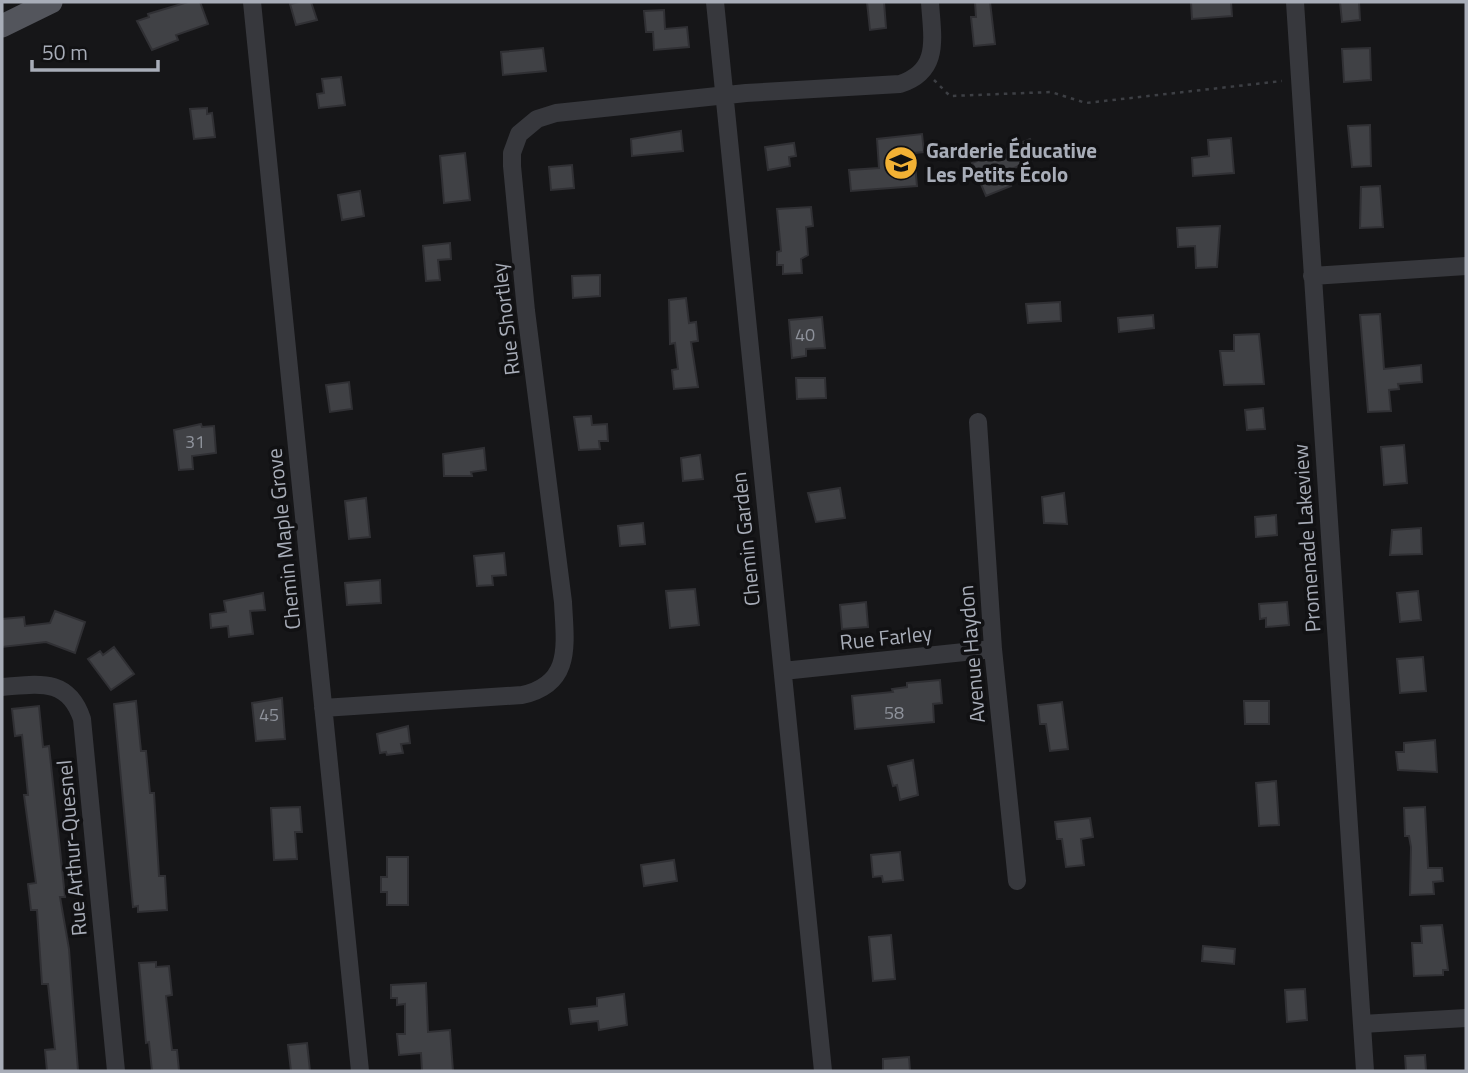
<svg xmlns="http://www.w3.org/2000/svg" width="1468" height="1073" viewBox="0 0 1468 1073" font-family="'Titillium Web',sans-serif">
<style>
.building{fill:#404145;stroke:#303034;stroke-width:2}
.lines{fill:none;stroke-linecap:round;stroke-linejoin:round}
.path{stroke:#3d3f44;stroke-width:2.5;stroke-dasharray:3.5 5;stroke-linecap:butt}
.minor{stroke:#37383d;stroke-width:18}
.major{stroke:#53555c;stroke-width:23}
.labels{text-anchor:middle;stroke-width:7;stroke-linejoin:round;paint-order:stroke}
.number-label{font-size:18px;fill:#8e929b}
.poi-label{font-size:21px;font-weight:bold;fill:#a8adb8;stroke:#111113;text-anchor:start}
.street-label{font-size:21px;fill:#a8adb8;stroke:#111113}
</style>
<rect width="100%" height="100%" fill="#161618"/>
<path class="building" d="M 188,2 L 200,2 L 208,24 L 176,35 L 178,40 L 152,50 L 137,21 L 149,17 L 148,14 Z
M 299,2 L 311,2 L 317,20 L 296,25 L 290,4 Z
M 867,2 L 884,2 L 886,28 L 870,30 Z
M 975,2 L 990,2 L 995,44 L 974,46 L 971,17 L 976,17 Z
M 1191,2 L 1231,2 L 1232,16 L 1192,19 Z
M 1340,2 L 1359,2 L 1360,20 L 1342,22 Z
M 664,10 L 665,29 L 687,27 L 689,47 L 654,50 L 653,32 L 646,32 L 644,11 Z
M 543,48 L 546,71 L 503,75 L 501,52 Z
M 1370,48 L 1371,80 L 1344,82 L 1342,49 Z
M 341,77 L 345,105 L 319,108 L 317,94 L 324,93 L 322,79 Z
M 207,108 L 207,114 L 212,113 L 215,137 L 194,139 L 190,109 Z
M 1370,125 L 1371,166 L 1352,167 L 1348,126 Z
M 681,131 L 683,151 L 632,156 L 631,139 Z
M 922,134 L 924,152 L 914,153 L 917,186 L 851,191 L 849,170 L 879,168 L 877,139 Z
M 1231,138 L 1234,173 L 1193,176 L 1192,158 L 1209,156 L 1208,140 Z
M 1030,139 L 1037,158 L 1005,172 L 1011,186 L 986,196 L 972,163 Z
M 794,143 L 796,156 L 789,157 L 790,166 L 768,170 L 765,147 Z
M 465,153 L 470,200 L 444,203 L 440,156 Z
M 572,165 L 574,188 L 551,190 L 549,167 Z
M 1380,186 L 1383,227 L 1360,228 L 1361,187 Z
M 360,191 L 364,216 L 342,220 L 338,195 Z
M 811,207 L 813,226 L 806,227 L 808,255 L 801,259 L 802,273 L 783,274 L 783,265 L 777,265 L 777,252 L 781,251 L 777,209 Z
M 1220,226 L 1217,267 L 1196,268 L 1195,246 L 1178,247 L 1177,228 Z
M 450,243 L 451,259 L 438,260 L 440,280 L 426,281 L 423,246 Z
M 600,275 L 600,296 L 573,298 L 572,276 Z
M 686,298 L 689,323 L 696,322 L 698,341 L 691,342 L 698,387 L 674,389 L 672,370 L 678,369 L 675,343 L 670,344 L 669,300 Z
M 1060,302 L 1061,321 L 1028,323 L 1026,304 Z
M 1380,314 L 1384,369 L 1421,365 L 1422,382 L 1398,384 L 1399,389 L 1389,390 L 1391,411 L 1368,412 L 1360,315 Z
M 1153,315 L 1154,328 L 1119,332 L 1118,318 Z
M 822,317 L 825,348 L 806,349 L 806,356 L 792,358 L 789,320 Z
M 1259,334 L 1264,384 L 1224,385 L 1220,351 L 1234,351 L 1234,335 Z
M 796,378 L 825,378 L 826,398 L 797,399 Z
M 349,382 L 352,409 L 330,412 L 326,385 Z
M 1263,408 L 1265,429 L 1247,430 L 1245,410 Z
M 591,416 L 592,425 L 607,424 L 608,441 L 599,441 L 600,449 L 579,450 L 574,417 Z
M 201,424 L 202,427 L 214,426 L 216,453 L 192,456 L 193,469 L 179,470 L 174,430 Z
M 1404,445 L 1407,483 L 1384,485 L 1381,447 Z
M 484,448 L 486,470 L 471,472 L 472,476 L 444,476 L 443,454 Z
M 700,455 L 703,479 L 683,481 L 681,458 Z
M 840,488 L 845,518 L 816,522 L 808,493 Z
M 1064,493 L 1067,524 L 1044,523 L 1042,497 Z
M 366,498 L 370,537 L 349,539 L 345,501 Z
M 1276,515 L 1277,535 L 1256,537 L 1255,517 Z
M 643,523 L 645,544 L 620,546 L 618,526 Z
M 1421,528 L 1422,554 L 1390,555 L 1392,530 Z
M 504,553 L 506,575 L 492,576 L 493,585 L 477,586 L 474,556 Z
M 380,580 L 381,603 L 347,605 L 345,583 Z
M 695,589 L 699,625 L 670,628 L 666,591 Z
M 1418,591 L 1421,620 L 1400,622 L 1397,593 Z
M 263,593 L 265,610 L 250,611 L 253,634 L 229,637 L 228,626 L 211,628 L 210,614 L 226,612 L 224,601 Z
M 866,602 L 868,627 L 842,629 L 840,605 Z
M 1287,602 L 1289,625 L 1266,627 L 1266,618 L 1260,619 L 1259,604 Z
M 55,611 L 85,622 L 75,653 L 46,642 L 2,647 L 2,619 L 24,617 L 25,626 L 50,623 Z
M 114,647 L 134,674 L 111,690 L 88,659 L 100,651 L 103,655 Z
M 1423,657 L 1426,691 L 1400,693 L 1397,659 Z
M 940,680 L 942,703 L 933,704 L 934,722 L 855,729 L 852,696 L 893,692 L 892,689 L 907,687 L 907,683 Z
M 282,698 L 285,739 L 256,741 L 252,703 Z
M 136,701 L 141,751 L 146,751 L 150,793 L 154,793 L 159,876 L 165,876 L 167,910 L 138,912 L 138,906 L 133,907 L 114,704 Z
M 1244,701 L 1269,701 L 1269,724 L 1245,724 Z
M 1062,702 L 1068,749 L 1050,751 L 1046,724 L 1040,724 L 1038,705 Z
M 39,706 L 43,747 L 49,746 L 65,897 L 60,897 L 69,949 L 78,1071 L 47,1071 L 45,1050 L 55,1049 L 48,984 L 42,984 L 37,910 L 31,910 L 28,884 L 36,883 L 24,795 L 28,795 L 22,735 L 15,736 L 12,709 Z
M 408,726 L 410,743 L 401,744 L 403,753 L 387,755 L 386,752 L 380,753 L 377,734 Z
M 1435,740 L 1437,772 L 1398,770 L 1396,752 L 1404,752 L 1404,743 Z
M 913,760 L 918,795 L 900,800 L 897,785 L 893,786 L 888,766 Z
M 1276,781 L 1279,825 L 1259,826 L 1256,783 Z
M 300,807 L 302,832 L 295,832 L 297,859 L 274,860 L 271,808 Z
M 1425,807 L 1428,868 L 1442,868 L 1443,881 L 1433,882 L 1434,894 L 1410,895 L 1411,847 L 1409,836 L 1405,836 L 1404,808 Z
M 1090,818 L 1093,837 L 1081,839 L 1084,865 L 1066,867 L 1062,839 L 1057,839 L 1055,822 Z
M 900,852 L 903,880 L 883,882 L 882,876 L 873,877 L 871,855 Z
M 387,857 L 408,857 L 408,905 L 387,905 L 387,892 L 381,892 L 381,877 L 387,877 Z
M 674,860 L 677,881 L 644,886 L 641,865 Z
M 1442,925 L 1448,970 L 1443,970 L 1443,975 L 1414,976 L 1412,943 L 1422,943 L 1421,926 Z
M 891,935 L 895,979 L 873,981 L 869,937 Z
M 1203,946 L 1235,949 L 1234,964 L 1202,961 Z
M 156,962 L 156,967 L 169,966 L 172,995 L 166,996 L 172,1050 L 177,1050 L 179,1071 L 152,1071 L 149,1042 L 146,1043 L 139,963 Z
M 426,983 L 428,1032 L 450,1030 L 453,1071 L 422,1071 L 421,1053 L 399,1055 L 397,1034 L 405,1034 L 405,1004 L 397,1005 L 397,998 L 391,998 L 391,985 Z
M 1305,989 L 1307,1020 L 1287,1022 L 1285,990 Z
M 624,994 L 627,1025 L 599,1030 L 598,1021 L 571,1024 L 569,1009 L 597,1006 L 597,998 Z
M 307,1043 L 310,1071 L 291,1071 L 288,1045 Z
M 1425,1055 L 1426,1071 L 1406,1071 L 1405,1056 Z
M 909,1057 L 910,1071 L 883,1071 L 883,1059 Z"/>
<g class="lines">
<path class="path" d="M 934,80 L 950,96 L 1051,92 L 1086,103 L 1282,81"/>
<path class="minor" d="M 252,2 L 360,1071
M 715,2 L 823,1071
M 1295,2 L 1365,1071
M 1312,276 L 1466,266
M 978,422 L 993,649 L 1017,881
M 783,671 L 993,649
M 2,687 C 38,684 68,677 82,719 L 116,1071
M 323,708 L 522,695 C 573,684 565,644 563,602 L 526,311 L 512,166 L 512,153 L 519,134 L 537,119 L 556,113 L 746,93 L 900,84 C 941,71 932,37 930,2
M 1362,1024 L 1466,1018"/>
<path class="major" d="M 2,26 L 51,2"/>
</g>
<defs>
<g id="school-disc" transform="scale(1.75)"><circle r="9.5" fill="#f2b134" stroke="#111113"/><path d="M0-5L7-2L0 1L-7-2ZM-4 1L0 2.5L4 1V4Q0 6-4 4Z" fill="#111"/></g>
</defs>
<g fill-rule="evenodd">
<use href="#school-disc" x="901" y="163"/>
</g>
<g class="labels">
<g class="number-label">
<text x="805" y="341">40</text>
<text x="195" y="448">31</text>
<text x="894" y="719">58</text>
<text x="269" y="721">45</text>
</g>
<g class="poi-label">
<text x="926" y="158">Garderie Éducative<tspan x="926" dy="24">Les Petits Écolo</tspan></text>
</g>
<g class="street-label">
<text transform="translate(506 319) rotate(-97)" y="7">Rue Shortley</text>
<text transform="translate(1307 538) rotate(-94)" y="7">Promenade Lakeview</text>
<text transform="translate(284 539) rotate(-96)" y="7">Chemin Maple Grove</text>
<text transform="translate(746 539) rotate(-96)" y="7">Chemin Garden</text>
<text transform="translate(886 638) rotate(-6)" y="7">Rue Farley</text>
<text transform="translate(972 654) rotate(-95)" y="7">Avenue Haydon</text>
<text transform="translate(72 848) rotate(-95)" y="7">Rue Arthur-Quesnel</text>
</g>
</g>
<rect width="1468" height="1073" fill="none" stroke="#a8adb8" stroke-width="7"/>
<path d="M32 60v10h126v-10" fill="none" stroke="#a8adb8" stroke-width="3.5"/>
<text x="42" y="60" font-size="21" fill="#a8adb8" stroke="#111113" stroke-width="5" paint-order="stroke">50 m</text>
</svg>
